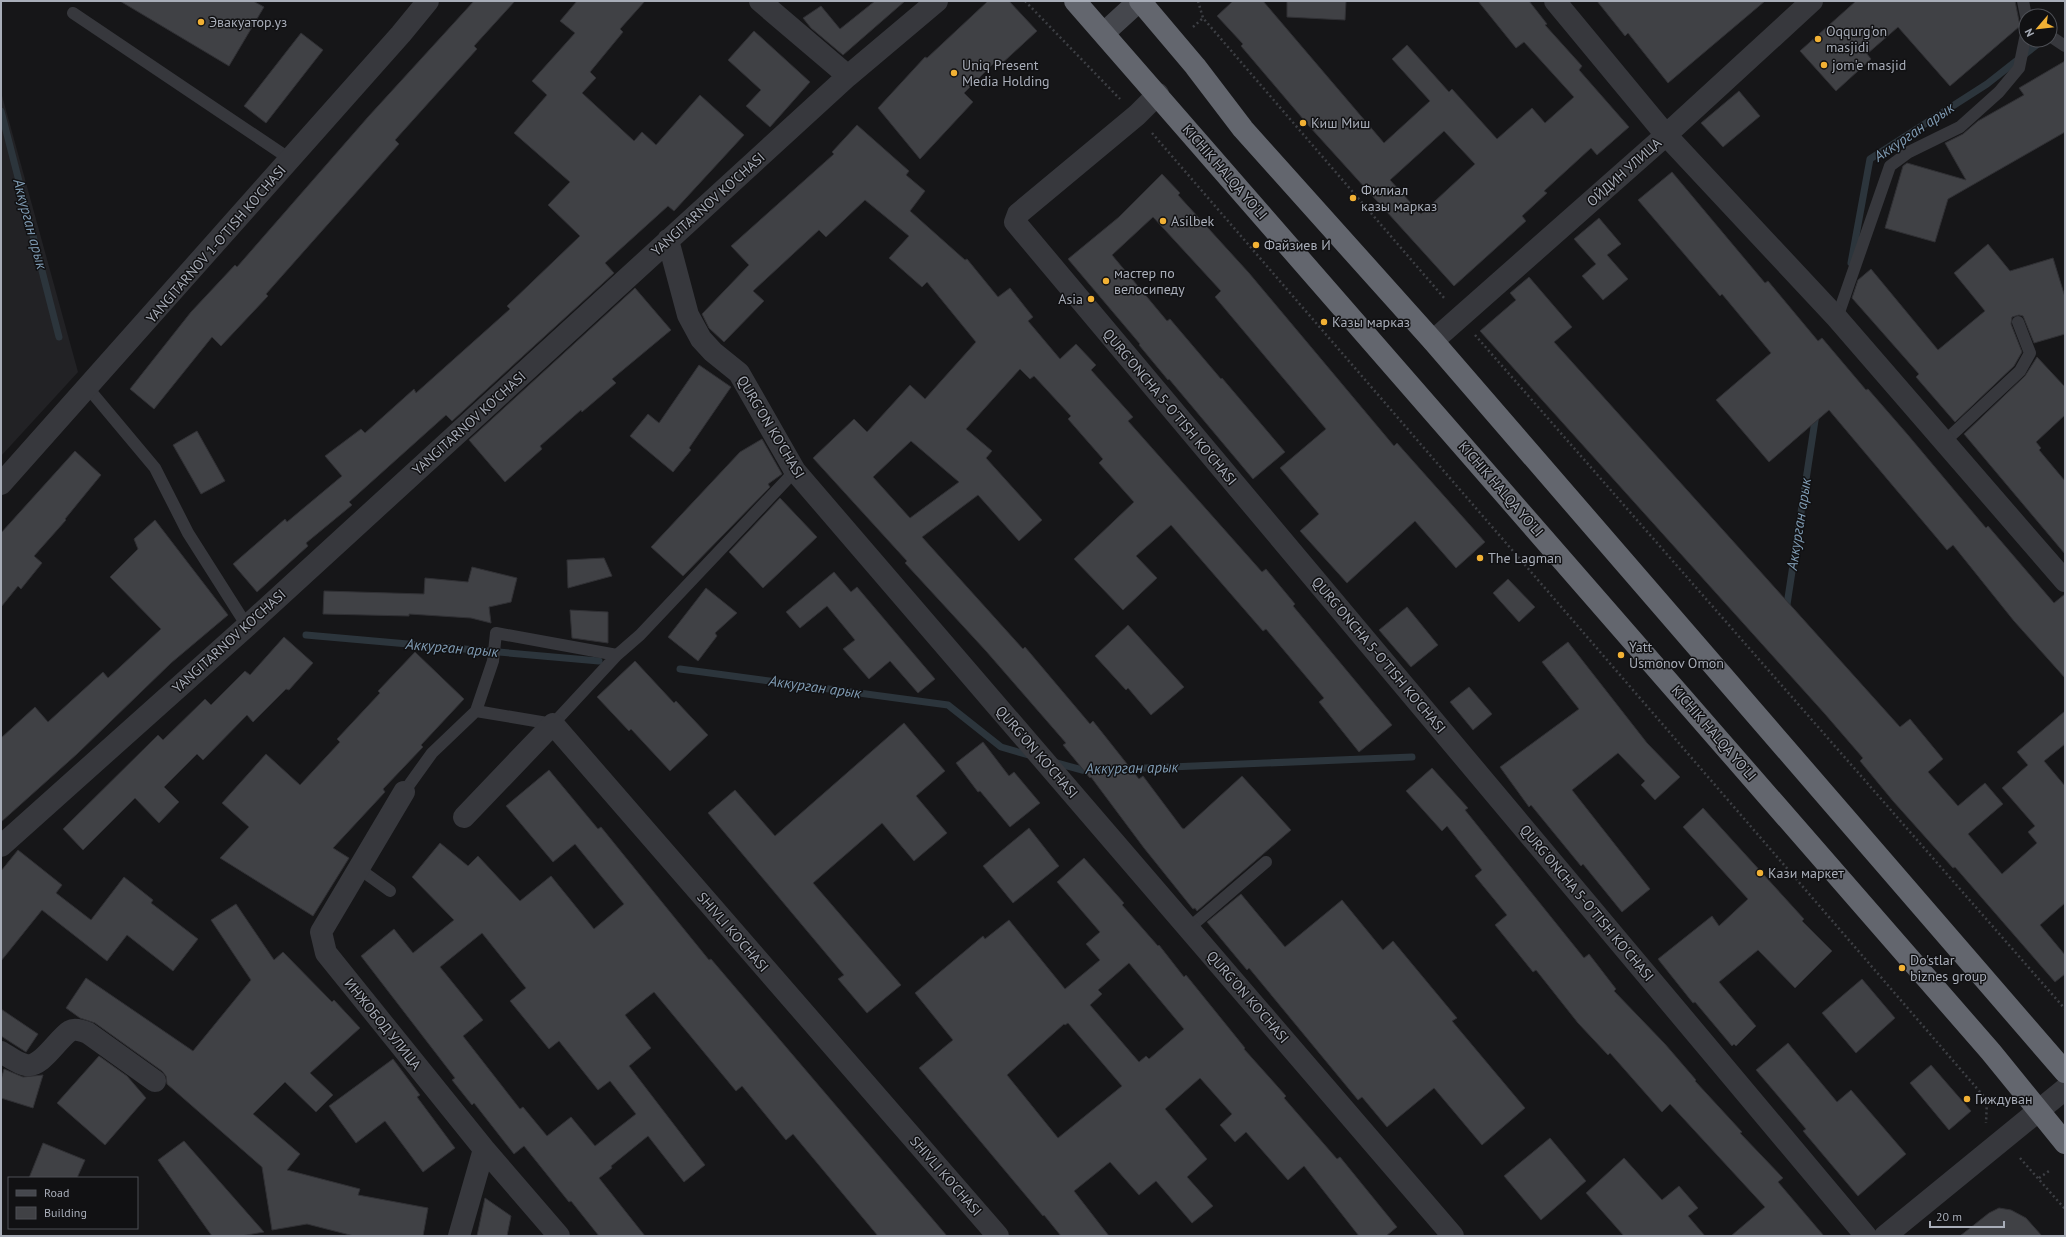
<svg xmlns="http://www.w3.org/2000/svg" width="2066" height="1237" viewBox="0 0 2066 1237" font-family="'PT Sans',sans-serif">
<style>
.built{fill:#222225}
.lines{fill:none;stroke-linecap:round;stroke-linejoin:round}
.stream{stroke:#2c353c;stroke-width:7}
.building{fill:#404145;stroke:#303034;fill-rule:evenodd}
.path{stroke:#3d3f44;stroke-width:2.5;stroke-dasharray:2 3;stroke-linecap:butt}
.lane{stroke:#37383d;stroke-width:12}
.street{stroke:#37383d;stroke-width:22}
.secondary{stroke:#45474d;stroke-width:22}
.highway{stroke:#63666e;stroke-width:22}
.poi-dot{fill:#f2b134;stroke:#111113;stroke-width:1.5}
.labels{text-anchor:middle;stroke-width:3;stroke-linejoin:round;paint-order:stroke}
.poi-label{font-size:14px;fill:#a8adb8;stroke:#111113;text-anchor:start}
.street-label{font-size:14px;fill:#a8adb8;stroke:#111113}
.water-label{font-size:15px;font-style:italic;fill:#7f9bb3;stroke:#111113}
</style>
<rect width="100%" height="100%" fill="#161618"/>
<path class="built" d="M 1,92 L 78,372 L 1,456 Z"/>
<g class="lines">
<path class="stream" d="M 1,111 L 59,337
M 1851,263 L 1870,159 L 1987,84 L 2043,40
M 1786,611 L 1816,414
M 306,635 L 599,661
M 680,669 L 948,705 L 1001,747 L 1032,756
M 1053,762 L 1086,771 L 1092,771
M 1122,769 L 1412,757"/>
</g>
<path class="building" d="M 120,1 L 253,1 L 264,7 L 229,66 Z
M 474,1 L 515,1 L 474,46 L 477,49 L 395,140 L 399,144 L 266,294 L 268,296 L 221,346 L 212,337 L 154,409 L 130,389 L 191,312 L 235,265 L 237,267 L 368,117 Z
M 577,1 L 645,1 L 620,29 L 623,32 L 590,72 L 596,78 L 582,93 L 634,141 L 642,132 L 656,145 L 700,95 L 744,135 L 674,211 L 668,206 L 605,263 L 614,273 L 452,421 L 446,415 L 349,502 L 352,505 L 306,543 L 308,546 L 257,592 L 233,564 L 285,519 L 287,522 L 342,476 L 325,456 L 361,429 L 365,433 L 414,389 L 416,393 L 510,309 L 507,306 L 580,236 L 548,205 L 570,182 L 514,133 L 547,95 L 532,81 L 575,33 L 560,21 Z
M 875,1 L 905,1 L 843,55 L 811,28 L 803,18 L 821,6 L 840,29 Z
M 988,1 L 1009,1 L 1037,31 L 998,67 L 994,63 L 964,93 L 973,102 L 920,159 L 878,108 L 925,57 L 927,58 Z
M 1233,1 L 1263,1 L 1384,143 L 1430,101 L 1392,59 L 1407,45 L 1449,92 L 1452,89 L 1497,139 L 1532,108 L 1545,123 L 1574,97 L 1524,42 L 1516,48 L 1478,1 L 1529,1 L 1547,24 L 1545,25 L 1582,66 L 1579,70 L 1629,127 L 1597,155 L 1591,148 L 1544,191 L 1547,193 L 1522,216 L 1526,221 L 1454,286 L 1309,126 L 1241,46 L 1243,44 L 1217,16 ZM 1444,131 L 1475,164 L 1421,214 L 1390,180 Z
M 1287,1 L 1346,1 L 1345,20 L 1287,17 Z
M 1597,1 L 1765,1 L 1668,83 L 1628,33 L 1625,36 Z
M 1856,1 L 2015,1 L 2020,26 L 1950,86 L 1898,27 L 1867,54 L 1871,59 L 1836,91 L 1800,51 Z
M 754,31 L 810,82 L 770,127 L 746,106 L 761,90 L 728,60 Z
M 301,33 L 323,50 L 266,123 L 244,106 Z
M 2065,61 L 2065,132 L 1948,199 L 1935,242 L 1885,228 L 1903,166 L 1907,163 L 1966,180 L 1945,143 L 1963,134 L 1978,121 L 2024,95 L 2019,88 Z
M 1739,91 L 1760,116 L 1723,147 L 1701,123 Z
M 857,125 L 909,171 L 906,175 L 925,191 L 910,211 L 965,260 L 967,259 L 998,297 L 1010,288 L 1033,317 L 1028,321 L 1060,359 L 1076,344 L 1096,365 L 1091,370 L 1133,417 L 1128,421 L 1262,572 L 1266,569 L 1295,604 L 1293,606 L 1392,725 L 1359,752 L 1319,702 L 1324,698 L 1266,629 L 1263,631 L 1171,525 L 1136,556 L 1157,578 L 1123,610 L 1074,559 L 1134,502 L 1099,463 L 1103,459 L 1068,419 L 1071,416 L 1034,376 L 1030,379 L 1020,369 L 966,429 L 992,451 L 986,458 L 1042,520 L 1019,541 L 978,495 L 922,537 L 1023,649 L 1025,647 L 1090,724 L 1093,721 L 1139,779 L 1143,776 L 1182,828 L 1184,829 L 1242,776 L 1291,830 L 1197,911 L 1195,908 L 1193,909 L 1144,848 L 1091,777 L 1090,778 L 1063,745 L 1066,743 L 986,651 L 905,563 L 907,561 L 813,458 L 854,419 L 867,432 L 910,385 L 925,399 L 976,342 L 927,282 L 922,287 L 889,258 L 909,236 L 865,200 L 826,237 L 819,230 L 753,291 L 764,301 L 724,342 L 709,328 L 702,314 L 749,265 L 731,246 L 834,154 L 832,152 ZM 911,441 L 959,482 L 910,518 L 873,477 Z
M 1672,172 L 1765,283 L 1768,281 L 1818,341 L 1822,338 L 1866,390 L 1868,389 L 1908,435 L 1986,528 L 1988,526 L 2054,603 L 2065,594 L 2065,678 L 2014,621 L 1953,545 L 1947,550 L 1829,410 L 1769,462 L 1716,400 L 1771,353 L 1722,294 L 1720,296 L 1638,200 Z
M 1162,174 L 1180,193 L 1178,195 L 1249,273 L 1394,446 L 1397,443 L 1485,542 L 1456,568 L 1415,521 L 1347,583 L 1300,531 L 1319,514 L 1280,468 L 1326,429 L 1215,297 L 1221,291 L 1153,217 L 1112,255 L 1167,321 L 1170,319 L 1221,379 L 1222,378 L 1285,452 L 1253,479 L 1169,379 L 1168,380 L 1139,345 L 1140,344 L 1068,259 L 1119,217 Z
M 1599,218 L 1621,244 L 1607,255 L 1628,279 L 1603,300 L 1582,276 L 1596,264 L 1574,239 Z
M 1988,244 L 2010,271 L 2053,258 L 2065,297 L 2065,334 L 2034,343 L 2023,316 L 2019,315 L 2012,317 L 2011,324 L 2022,352 L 2014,366 L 1955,422 L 1916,377 L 1919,374 L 1852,298 L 1858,280 L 1871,269 L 1938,350 L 1985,311 L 1954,273 Z
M 1529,277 L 1572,327 L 1554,342 L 1900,727 L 1910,719 L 1943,759 L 1928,772 L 1958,806 L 1985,783 L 2003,804 L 1968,834 L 2002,874 L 2037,843 L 2028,832 L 2035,826 L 2002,788 L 2028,765 L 2017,752 L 2065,711 L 2065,744 L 2044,761 L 2065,786 L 2065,903 L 2040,925 L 2065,955 L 2065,974 L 2055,982 L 1955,867 L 1953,868 L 1893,801 L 1860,761 L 1863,758 L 1825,714 L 1480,331 L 1516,300 L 1510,293 Z
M 635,288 L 671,330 L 612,379 L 616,383 L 582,412 L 581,410 L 540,446 L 542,449 L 505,482 L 469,440 Z
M 2037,357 L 2065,387 L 2065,415 L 2036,442 L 2041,448 L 2039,450 L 2065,481 L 2065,554 L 1964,434 L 2025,376 Z
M 699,365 L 731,387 L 689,448 L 691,450 L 673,472 L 630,436 L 648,414 L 659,423 Z
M 197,431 L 225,481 L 201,494 L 173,445 Z
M 762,439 L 782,474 L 768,484 L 770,487 L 683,576 L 651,547 L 740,452 Z
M 75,451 L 101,475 L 65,519 L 66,520 L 34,556 L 42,563 L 21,589 L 18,586 L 1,607 L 1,533 Z
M 780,498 L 817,537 L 763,588 L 729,552 Z
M 155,520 L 228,615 L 171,663 L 77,754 L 1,822 L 1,738 L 35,707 L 48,722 L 103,672 L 108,678 L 161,629 L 110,577 L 138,549 L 134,539 Z
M 604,558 L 612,576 L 568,588 L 567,560 Z
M 472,567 L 517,578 L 511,602 L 489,607 L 491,623 L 471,618 L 409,614 L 409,616 L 323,614 L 324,591 L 424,594 L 425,578 L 468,582 Z
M 834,572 L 851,592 L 857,587 L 935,679 L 918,693 L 890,661 L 869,679 L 843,649 L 855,640 L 827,606 L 800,628 L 786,612 Z
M 1508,579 L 1535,607 L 1519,622 L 1493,593 Z
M 706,588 L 737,613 L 715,633 L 717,636 L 698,661 L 668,637 Z
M 1407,607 L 1438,645 L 1411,667 L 1379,630 Z
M 570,610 L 608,612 L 608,643 L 572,638 Z
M 1128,625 L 1184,687 L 1151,715 L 1128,688 L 1126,690 L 1095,656 Z
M 284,637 L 313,663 L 289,690 L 286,689 L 253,722 L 247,715 L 203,760 L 197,754 L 164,787 L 179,802 L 159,823 L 135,798 L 83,850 L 63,829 L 158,735 L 163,740 L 205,699 L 211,705 L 245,671 L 250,675 Z
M 1568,642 L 1647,743 L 1680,777 L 1655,800 L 1641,785 L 1645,781 L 1618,753 L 1572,790 L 1650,889 L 1622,912 L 1583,864 L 1581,866 L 1531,805 L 1529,807 L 1500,767 L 1579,709 L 1542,662 Z
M 415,652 L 464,699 L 421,745 L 423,747 L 383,789 L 385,792 L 333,848 L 349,858 L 313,916 L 220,858 L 249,827 L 222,803 L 266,754 L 300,785 L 340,742 L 337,739 L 380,693 L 378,691 Z
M 635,661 L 674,703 L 676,701 L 708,735 L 670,771 L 631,729 L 629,731 L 597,697 Z
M 1469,687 L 1492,714 L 1473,730 L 1450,702 Z
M 904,723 L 945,771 L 916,796 L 947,833 L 914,861 L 882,823 L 813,883 L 901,985 L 867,1013 L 838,979 L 844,975 L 708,813 L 735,790 L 775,836 Z
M 983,742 L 1009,776 L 1014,772 L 1040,803 L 1010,827 L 980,791 L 978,792 L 956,763 Z
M 1432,768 L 1468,808 L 1465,810 L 1584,958 L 1589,954 L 1616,989 L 1614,991 L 1665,1044 L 1696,1080 L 1695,1081 L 1742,1132 L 1740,1133 L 1783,1178 L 1778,1182 L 1824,1236 L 1731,1236 L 1765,1207 L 1670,1104 L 1662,1112 L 1610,1053 L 1608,1055 L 1578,1023 L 1536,970 L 1533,972 L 1495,925 L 1507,915 L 1475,876 L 1482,870 L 1447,826 L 1442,831 L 1406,791 Z
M 549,770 L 598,829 L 601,827 L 709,960 L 711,959 L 947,1236 L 878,1236 L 793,1134 L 786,1140 L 742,1086 L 736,1091 L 654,992 L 625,1015 L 651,1048 L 629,1066 L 705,1165 L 684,1182 L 648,1136 L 611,1166 L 612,1168 L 599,1178 L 645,1236 L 599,1236 L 571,1201 L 569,1202 L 524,1146 L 514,1154 L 474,1103 L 472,1105 L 452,1080 L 455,1078 L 361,956 L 394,929 L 413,953 L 454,920 L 412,877 L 440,843 L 468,866 L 478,856 L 520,901 L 551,876 L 594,929 L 624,904 L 575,844 L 553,862 L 506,806 ZM 482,933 L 526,988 L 510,1001 L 549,1049 L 559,1041 L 598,1090 L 610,1081 L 636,1114 L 595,1146 L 571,1117 L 547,1136 L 523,1107 L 520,1109 L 463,1036 L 483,1020 L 440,967 Z
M 1703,808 L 1804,919 L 1802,921 L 1832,951 L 1795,988 L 1758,950 L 1719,982 L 1756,1026 L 1736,1046 L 1734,1044 L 1732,1046 L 1695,1002 L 1693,1003 L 1658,959 L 1712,916 L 1719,926 L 1748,899 L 1683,827 Z
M 1029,828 L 1059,866 L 1013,903 L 983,866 Z
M 18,850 L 62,885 L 56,893 L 91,920 L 124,877 L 153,900 L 151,903 L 198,939 L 173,971 L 127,935 L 107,961 L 42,910 L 1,961 L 1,871 Z
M 1084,858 L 1124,903 L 1122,905 L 1158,946 L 1159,945 L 1184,977 L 1186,975 L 1245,1048 L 1244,1049 L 1286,1096 L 1284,1098 L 1337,1159 L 1340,1157 L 1397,1227 L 1386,1236 L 1359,1236 L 1304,1166 L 1288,1180 L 1246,1132 L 1235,1142 L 1220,1125 L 1232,1114 L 1200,1078 L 1165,1109 L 1207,1159 L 1187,1177 L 1213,1206 L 1192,1223 L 1156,1181 L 1139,1195 L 1110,1162 L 1074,1191 L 1109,1236 L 1061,1236 L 1044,1215 L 1043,1216 L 919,1068 L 953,1040 L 915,993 L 983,936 L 985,939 L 1009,920 L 1065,989 L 1100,960 L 1086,944 L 1100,932 L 1057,882 ZM 1129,963 L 1184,1029 L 1149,1059 L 1146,1056 L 1139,1062 L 1090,1005 L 1102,994 L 1098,990 ZM 1068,1023 L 1122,1086 L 1058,1138 L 1007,1075 L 1064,1024 L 1065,1025 Z
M 1241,894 L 1285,947 L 1342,900 L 1383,950 L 1393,941 L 1457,1018 L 1452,1021 L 1525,1108 L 1482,1145 L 1434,1088 L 1387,1127 L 1362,1097 L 1358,1100 L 1249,968 L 1247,970 L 1207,922 Z
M 236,904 L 274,960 L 283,952 L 332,1002 L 334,1000 L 360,1028 L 310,1073 L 333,1095 L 316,1112 L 285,1082 L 253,1114 L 300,1154 L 287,1170 L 360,1189 L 358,1195 L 428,1208 L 423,1236 L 354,1236 L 307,1224 L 272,1230 L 262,1167 L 167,1084 L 166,1076 L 162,1071 L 95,1023 L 80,1018 L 66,1008 L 86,978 L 193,1051 L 251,980 L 211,920 Z
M 1862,979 L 1895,1018 L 1856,1053 L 1822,1013 Z
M 1,1009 L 38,1034 L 26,1052 L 1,1036 Z
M 1788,1043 L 1837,1102 L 1851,1090 L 1906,1154 L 1858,1196 L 1803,1131 L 1806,1129 L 1756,1070 Z
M 99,1056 L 127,1076 L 146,1098 L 105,1145 L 57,1103 Z
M 393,1059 L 420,1095 L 417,1097 L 455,1148 L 423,1172 L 385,1121 L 356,1143 L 329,1106 Z
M 1931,1065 L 1971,1111 L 1949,1130 L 1910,1083 Z
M 4,1069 L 23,1077 L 43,1075 L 33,1108 L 1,1098 L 1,1080 Z
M 1550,1138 L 1586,1181 L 1541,1220 L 1504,1176 Z
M 184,1141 L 264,1232 L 241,1236 L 212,1236 L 158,1160 Z
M 43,1143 L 85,1160 L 77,1178 L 29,1178 Z
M 1624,1158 L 1662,1200 L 1679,1186 L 1698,1208 L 1688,1216 L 1705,1236 L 1624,1236 L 1586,1193 Z
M 485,1198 L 511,1216 L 507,1236 L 477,1236 Z
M 1999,1208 L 2011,1210 L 2026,1218 L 2042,1236 L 1960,1236 L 1989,1213 Z"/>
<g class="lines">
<path class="path" d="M 1025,1 L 1120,99
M 1198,1 L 1203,18 L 1445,299
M 1193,27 L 1203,18
M 1152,133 L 1987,1100 L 1986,1123
M 1475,335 L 2065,1009
M 2020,1158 L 2065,1209
M 2039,1178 L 2049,1171"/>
<path class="lane" d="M 2023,1 L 2026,16
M 73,13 L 290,159
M 2050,36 L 2065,46
M 1837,318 L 1890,166 L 1909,152 L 1960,127 L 1999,92 L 2019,68 L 2026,34
M 88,388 L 155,468 L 188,533 L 247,626
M 1944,442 L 2020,371 L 2030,353 L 2018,322
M 476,711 L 493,661 L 496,633 L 617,655
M 404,792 L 432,753 L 476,711 L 553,724 L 617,655 L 640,635 L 795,471
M 358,868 L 390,891
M 1189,928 L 1266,862"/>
<path class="street" d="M 760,1 L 848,76
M 1555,1 L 1666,135 L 1837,318 L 2065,581
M 1158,94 L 1137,115 L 1018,214 L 1015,222 L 1866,1236
M 668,240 L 688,315 L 701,339 L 713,352 L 739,373 L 795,471 L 1453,1236
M 1433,341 L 1666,135 L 1812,1
M 1,484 L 401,34 L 428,1
M 404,792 L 321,932 L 326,953 L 484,1149 L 559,1236
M 464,817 L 553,724 L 998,1236
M 1,846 L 247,626 L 848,76 L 937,1
M 1,1052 C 8,1056 18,1064 26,1065 C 42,1068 58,1038 70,1031 C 75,1028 83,1031 88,1033 L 155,1081
M 459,1236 L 484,1149
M 1885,1236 L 2065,1089"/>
<path class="secondary" d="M 1104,33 L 1139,1"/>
<path class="highway" d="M 1075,1 L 1991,1052 L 2065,1143
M 1140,1 L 1195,66 L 1243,129 L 1433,341 L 2065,1072"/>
</g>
<g class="poi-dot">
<circle cx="201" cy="22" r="4"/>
<circle cx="1818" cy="39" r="4"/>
<circle cx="1824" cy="65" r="4"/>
<circle cx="954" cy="73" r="4"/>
<circle cx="1303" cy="123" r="4"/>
<circle cx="1353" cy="198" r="4"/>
<circle cx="1163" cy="221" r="4"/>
<circle cx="1256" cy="245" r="4"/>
<circle cx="1106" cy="281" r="4"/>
<circle cx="1091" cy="299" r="4"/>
<circle cx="1324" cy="322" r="4"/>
<circle cx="1480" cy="558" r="4"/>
<circle cx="1621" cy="655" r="4"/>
<circle cx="1760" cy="873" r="4"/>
<circle cx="1902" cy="968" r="4"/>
<circle cx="1967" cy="1099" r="4"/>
</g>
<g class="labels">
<g class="poi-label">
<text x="209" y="27">Эвакуатор.уз</text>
<text x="1826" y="36">Oqqurg'on<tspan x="1826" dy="16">masjidi</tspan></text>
<text x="962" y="70">Uniq Present<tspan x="962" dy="16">Media Holding</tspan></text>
<text x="1832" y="70">jom'e masjid</text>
<text x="1311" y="128">Киш Миш</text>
<text x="1361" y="195">Филиал<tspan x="1361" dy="16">казы марказ</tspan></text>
<text x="1171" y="226">Asilbek</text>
<text x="1264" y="250">Файзиев И</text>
<text x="1114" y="278">мастер по<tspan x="1114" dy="16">велосипеду</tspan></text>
<text x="1083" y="304" text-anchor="end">Asia</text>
<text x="1332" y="327">Казы марказ</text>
<text x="1488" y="563">The Lagman</text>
<text x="1629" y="652">Yatt<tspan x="1629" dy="16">Usmonov Omon</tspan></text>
<text x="1768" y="878">Кази маркет</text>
<text x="1910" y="965">Do'stlar<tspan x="1910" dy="16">biznes group</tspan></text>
<text x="1975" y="1104">Гиждуван</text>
</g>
<g class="street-label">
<text transform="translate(1225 172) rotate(49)" y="5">KICHIK HALQA YO'LI</text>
<text transform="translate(1624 172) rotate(-42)" y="5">ОЙДИН УЛИЦА</text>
<text transform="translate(708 204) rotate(-42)" y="5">YANGITARNOV KO'CHASI</text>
<text transform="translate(216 244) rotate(-49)" y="5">YANGITARNOV 1-O'TISH KO'CHASI</text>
<text transform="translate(1170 407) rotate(50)" y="5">QURG'ONCHA 5-O'TISH KO'CHASI</text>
<text transform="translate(469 423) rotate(-42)" y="5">YANGITARNOV KO'CHASI</text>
<text transform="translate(771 427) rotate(59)" y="5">QURG'ON KO'CHASI</text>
<text transform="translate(1501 489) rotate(49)" y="5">KICHIK HALQA YO'LI</text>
<text transform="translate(229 641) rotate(-42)" y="5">YANGITARNOV KO'CHASI</text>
<text transform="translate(1379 655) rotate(50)" y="5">QURG'ONCHA 5-O'TISH KO'CHASI</text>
<text transform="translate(1714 733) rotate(49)" y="5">KICHIK HALQA YO'LI</text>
<text transform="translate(1037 752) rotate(49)" y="5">QURG'ON KO'CHASI</text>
<text transform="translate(1587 903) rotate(50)" y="5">QURG'ONCHA 5-O'TISH KO'CHASI</text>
<text transform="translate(733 932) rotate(49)" y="5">SHIVLI KO'CHASI</text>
<text transform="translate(1248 997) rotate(49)" y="5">QURG'ON KO'CHASI</text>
<text transform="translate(383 1024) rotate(51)" y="5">ИНЖОБОД УЛИЦА</text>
<text transform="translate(946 1176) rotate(49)" y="5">SHIVLI KO'CHASI</text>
</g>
<g class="water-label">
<text transform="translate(1914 132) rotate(-34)" y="5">Аккурган арык</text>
<text transform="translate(30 224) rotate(75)" y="5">Аккурган арык</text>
<text transform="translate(1799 524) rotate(-81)" y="5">Аккурган арык</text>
<text transform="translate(452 648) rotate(5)" y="5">Аккурган арык</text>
<text transform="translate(815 687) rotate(8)" y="5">Аккурган арык</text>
<text transform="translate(1132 768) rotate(-1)" y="5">Аккурган арык</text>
</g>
</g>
<rect width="2066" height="1237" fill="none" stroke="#a8adb8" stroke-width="4"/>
<rect x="8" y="1177" width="130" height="52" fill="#111113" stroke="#4d4f55"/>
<rect x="16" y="1190" width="20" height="6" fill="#45474d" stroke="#4d4f55"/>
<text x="44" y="1197" font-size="12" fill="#a8adb8">Road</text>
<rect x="16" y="1207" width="20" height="12" fill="#404145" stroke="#4d4f55"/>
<text x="44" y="1217" font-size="12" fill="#a8adb8">Building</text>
<g transform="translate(2038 28) rotate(242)"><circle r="19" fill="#111113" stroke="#4d4f55"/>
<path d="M0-3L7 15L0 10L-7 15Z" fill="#f2b134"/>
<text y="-6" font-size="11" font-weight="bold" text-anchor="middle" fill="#a8adb8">N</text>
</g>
<path d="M1930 1221v6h74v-6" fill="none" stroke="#a8adb8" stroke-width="2"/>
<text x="1936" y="1221" font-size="12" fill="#a8adb8" stroke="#111113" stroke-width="3" paint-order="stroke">20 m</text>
</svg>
